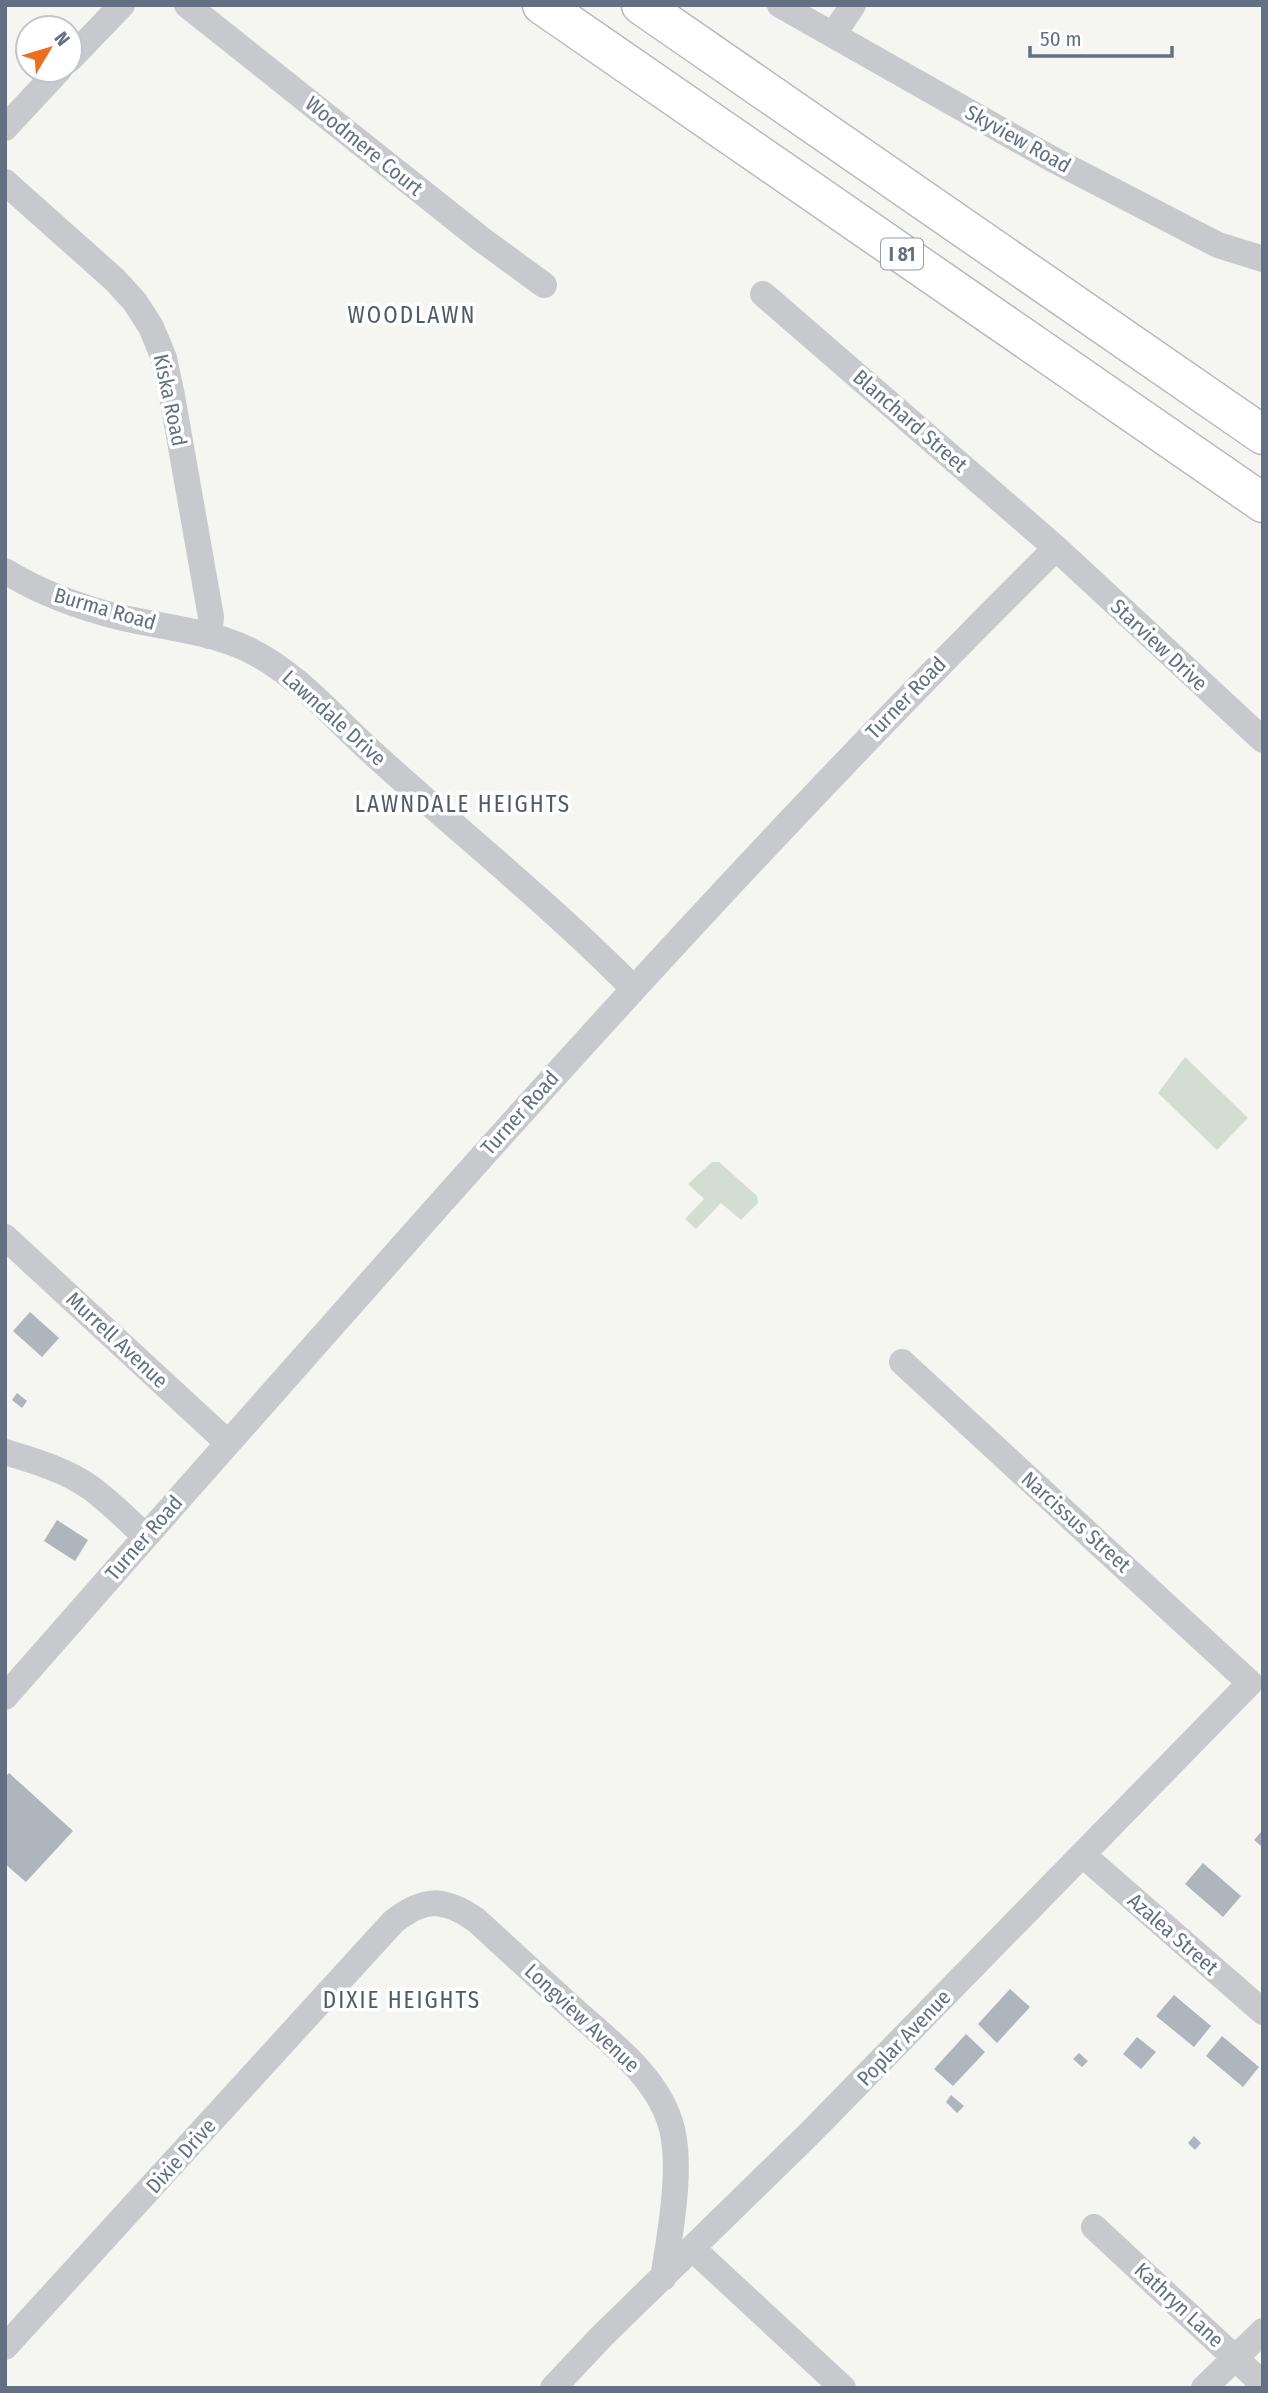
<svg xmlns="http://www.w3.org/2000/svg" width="1268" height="2393" viewBox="0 0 1268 2393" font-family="'Fira Sans Condensed',sans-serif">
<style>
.green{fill:#d4ddd2}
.building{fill:#afb5bc}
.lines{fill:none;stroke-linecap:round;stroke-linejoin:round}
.highway-casing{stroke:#b7b9bd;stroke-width:41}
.minor{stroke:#c7c9cd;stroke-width:26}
.highway{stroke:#fff;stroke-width:38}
.labels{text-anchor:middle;stroke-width:7;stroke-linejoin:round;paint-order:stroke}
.shield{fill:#fff;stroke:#929ba9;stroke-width:2}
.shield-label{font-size:19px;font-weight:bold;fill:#637084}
.street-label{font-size:21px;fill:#637084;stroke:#fff}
.neighbourhood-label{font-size:23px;letter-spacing:2px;fill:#515a68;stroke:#fff}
</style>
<rect width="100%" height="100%" fill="#f5f5f1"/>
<path class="green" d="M 1185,1057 L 1248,1118 L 1217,1150 L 1158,1093 Z
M 712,1162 L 719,1162 L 757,1196 L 758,1203 L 741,1220 L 721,1203 L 696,1229 L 685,1219 L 704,1199 L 688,1184 Z"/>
<path class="building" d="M 30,1312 L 59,1338 L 42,1357 L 13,1331 Z
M 17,1393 L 27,1401 L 22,1408 L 12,1400 Z
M 57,1520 L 88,1540 L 75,1561 L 44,1541 Z
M 9,1773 L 73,1831 L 26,1882 L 5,1864 L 5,1777 Z
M 1261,1832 L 1263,1844 L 1261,1846 L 1254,1840 Z
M 1203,1863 L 1241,1896 L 1223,1917 L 1185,1884 Z
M 1010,1989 L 1030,2007 L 997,2043 L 978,2024 Z
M 1174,1995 L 1211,2026 L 1194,2047 L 1156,2016 Z
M 966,2034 L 985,2052 L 953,2086 L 934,2069 Z
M 1222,2036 L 1259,2067 L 1243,2087 L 1206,2056 Z
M 1137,2037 L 1156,2052 L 1141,2069 L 1123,2054 Z
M 1079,2053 L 1088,2061 L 1082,2067 L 1073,2059 Z
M 951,2095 L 964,2106 L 957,2113 L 946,2102 Z
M 1194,2136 L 1201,2143 L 1195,2150 L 1188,2143 Z"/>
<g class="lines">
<g class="highway-casing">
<path id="highway" d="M 542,5 L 1263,503
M 641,5 L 1263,435"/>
</g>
<path class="minor" d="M 187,5 L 481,239 L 544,285
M 780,5 L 1052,159 L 1218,245 L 1263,259
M 833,35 L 853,5
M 70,59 L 122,5
M 5,128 L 59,70
M 5,182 L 115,280 L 135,302 L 151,327 L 164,358 L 172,396 L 211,617 L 209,636
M 763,294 L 1056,548 L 1263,740
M 5,571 C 41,593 82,608 123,618 C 164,627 208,631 247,649 C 298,673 335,720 377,757 C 462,834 552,906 633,988
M 5,1237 L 228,1443
M 5,1452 C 35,1461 66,1470 91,1488 C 110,1502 128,1520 145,1536
M 5,1697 C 118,1567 232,1439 346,1310 C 576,1049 809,793 1056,548
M 1083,1855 L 1263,2012
M 1094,2227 L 1263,2384
M 693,2249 L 843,2388
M 5,2347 L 393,1922 C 424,1897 444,1898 476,1920 C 508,1949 539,1978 571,2007 C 608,2041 659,2076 672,2129 C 682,2169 670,2236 663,2278
M 553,2388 L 602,2336 L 810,2133 L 1250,1683 L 902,1362
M 1204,2388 L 1263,2331"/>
<use href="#highway" class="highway"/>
</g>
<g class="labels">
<rect class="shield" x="881" y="238.5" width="42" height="31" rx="5"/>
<g class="shield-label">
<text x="902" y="261">I 81</text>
</g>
<g class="street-label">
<text transform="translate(1018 139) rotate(29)" y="7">Skyview Road</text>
<text transform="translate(364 146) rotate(39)" y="7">Woodmere Court</text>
<text transform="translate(170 400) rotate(78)" y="7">Kiska Road</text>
<text transform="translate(910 421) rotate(41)" y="7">Blanchard Street</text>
<text transform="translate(105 609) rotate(16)" y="7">Burma Road</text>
<text transform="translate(1159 645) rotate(43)" y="7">Starview Drive</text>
<text transform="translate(906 698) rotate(-46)" y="7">Turner Road</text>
<text transform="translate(334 718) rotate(42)" y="7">Lawndale Drive</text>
<text transform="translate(520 1113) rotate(-48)" y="7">Turner Road</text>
<text transform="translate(117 1340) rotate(43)" y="7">Murrell Avenue</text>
<text transform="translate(1076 1522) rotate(42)" y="7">Narcissus Street</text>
<text transform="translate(144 1538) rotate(-49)" y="7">Turner Road</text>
<text transform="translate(1173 1934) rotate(41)" y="7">Azalea Street</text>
<text transform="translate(582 2018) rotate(43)" y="7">Longview Avenue</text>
<text transform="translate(904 2038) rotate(-46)" y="7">Poplar Avenue</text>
<text transform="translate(181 2156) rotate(-48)" y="7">Dixie Drive</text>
<text transform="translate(1179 2305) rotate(43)" y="7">Kathryn Lane</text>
</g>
<g class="neighbourhood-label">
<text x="412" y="323">WOODLAWN</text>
<text x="463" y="812">LAWNDALE HEIGHTS</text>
<text x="402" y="2008">DIXIE HEIGHTS</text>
</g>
</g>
<rect width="1268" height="2393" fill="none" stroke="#637084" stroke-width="14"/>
<g transform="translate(49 49) rotate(52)"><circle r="33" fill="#ffffff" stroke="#c1c6ce" stroke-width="2"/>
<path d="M0-5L12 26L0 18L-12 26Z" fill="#eb6f1c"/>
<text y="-10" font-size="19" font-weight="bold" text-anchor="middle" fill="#637084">N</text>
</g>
<path d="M1030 46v10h142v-10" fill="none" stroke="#637084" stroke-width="3.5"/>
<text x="1040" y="46" font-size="21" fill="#637084" stroke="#ffffff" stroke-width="5" paint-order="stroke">50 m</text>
</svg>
